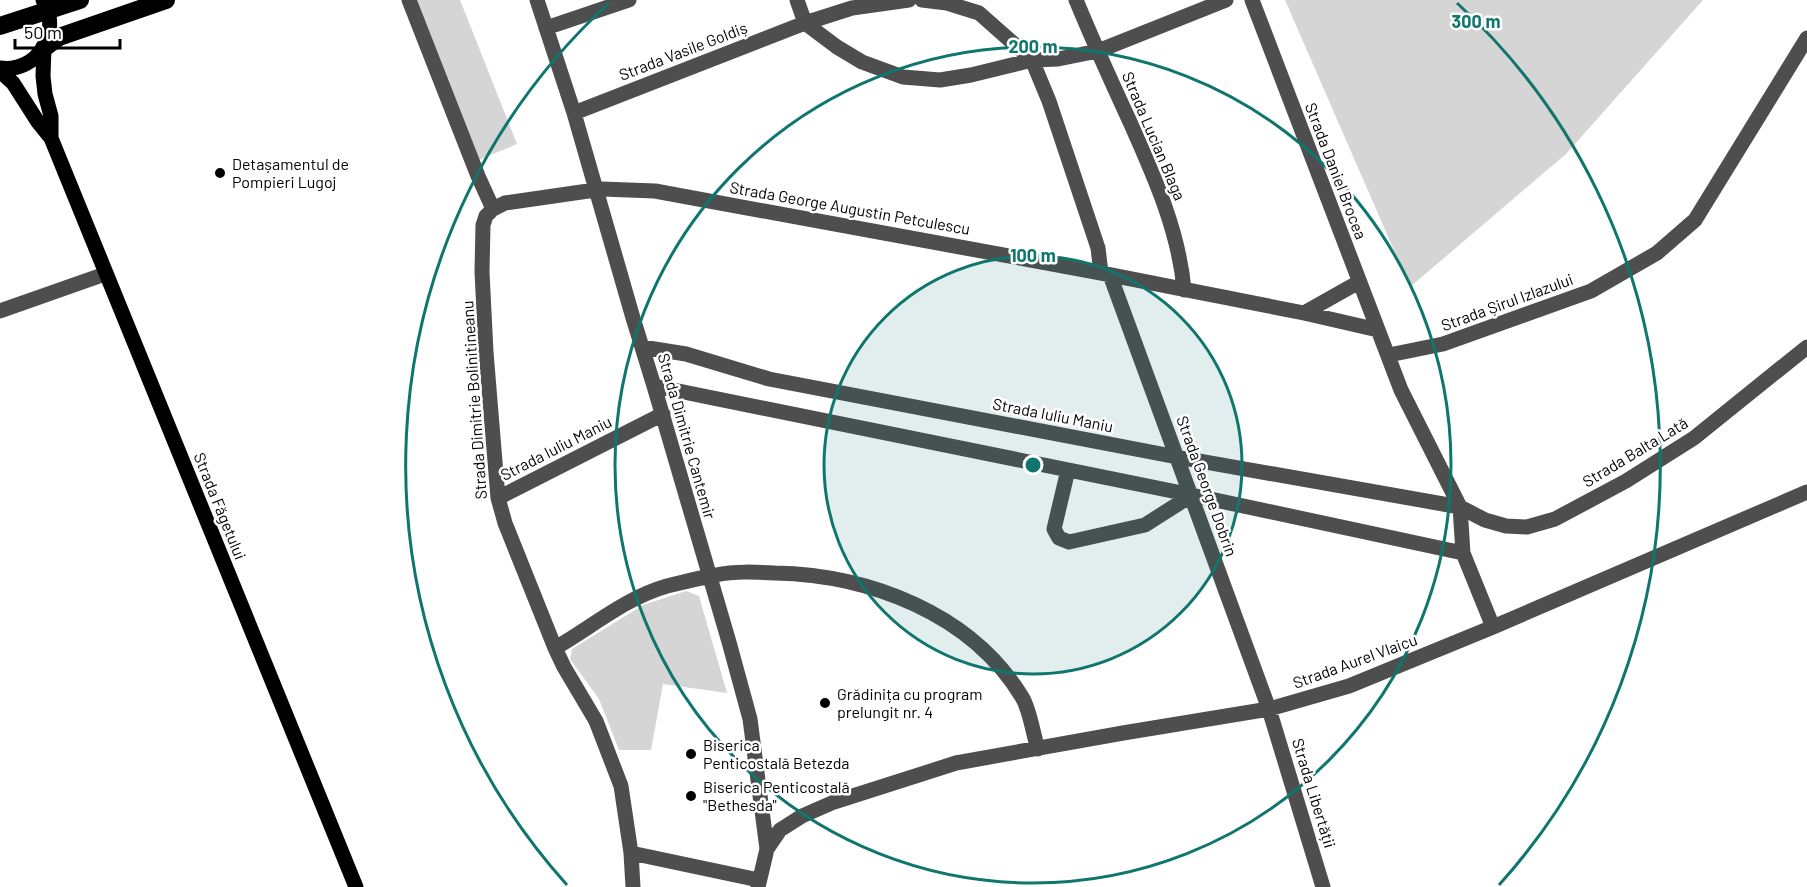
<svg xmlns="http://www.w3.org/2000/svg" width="1807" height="887" viewBox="0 0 1807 887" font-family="Barlow,sans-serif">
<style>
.green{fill:#d5d5d5}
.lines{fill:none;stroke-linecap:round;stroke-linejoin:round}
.minor{stroke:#4e4e4e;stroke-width:15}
.major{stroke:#000;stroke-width:15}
.highway{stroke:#000;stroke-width:18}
.ring{fill:none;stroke:#0f766e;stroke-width:3}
.poi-dot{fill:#000;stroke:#fff;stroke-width:2}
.labels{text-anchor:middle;stroke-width:5;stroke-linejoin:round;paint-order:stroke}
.street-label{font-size:16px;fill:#000;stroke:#fff}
.poi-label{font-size:16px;fill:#000;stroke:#fff;text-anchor:start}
.centre{fill:#0f766e;stroke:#fff;stroke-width:3}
.ring-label{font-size:18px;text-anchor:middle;font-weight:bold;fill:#0f766e;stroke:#fff;stroke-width:5;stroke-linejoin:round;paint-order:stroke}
</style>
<rect width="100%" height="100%" fill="#fff"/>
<path class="green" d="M 412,0 L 460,0 L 517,144 L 476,161 Z
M 1285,0 L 1703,0 L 1566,154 L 1410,287 Z
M 686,591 L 699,596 L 727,693 L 663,684 L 651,750 L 619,750 L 599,699 L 570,659 L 572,649 L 643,605 Z"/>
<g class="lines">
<path class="minor" d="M 409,0 L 478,176 L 493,209
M 537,0 L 574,113 L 633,318 L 654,386 L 729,642 L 750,719 L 767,849 L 758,887
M 797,0 L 805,23 L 837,47 L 862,62 L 903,77 L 940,80 L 971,75 L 1032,60 L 1058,59 L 1098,51 L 1226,0
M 922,0 L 947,3 L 979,13 L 1032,60 L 1049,101 L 1098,248 L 1101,273
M 1076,0 C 1093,41 1111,81 1130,122 C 1154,176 1179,231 1184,290
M 1252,0 L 1401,390 L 1460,507 L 1463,553 L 1493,627
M 546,28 L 629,0
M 574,113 L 805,23 L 852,8 L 909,0
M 1110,275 L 1269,709 L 1323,887
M 0,311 L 105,274
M 1304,313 L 1359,282
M 642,347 L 686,354 L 769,379 L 1177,457 L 1460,507 L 1485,520 L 1506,526 L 1527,527 L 1555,519 L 1626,481 L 1694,438 L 1807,347
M 1389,355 L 1443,344 L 1591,291 L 1657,253 L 1695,220 L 1807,38
M 654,386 L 1192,495 L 1463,553
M 1068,470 L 1054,529 L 1059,538 L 1069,542 L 1145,525 L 1192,495
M 498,498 L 663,414
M 555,648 C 592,627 625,598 667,586 C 683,582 699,578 716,575 C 735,571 755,572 775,573 C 869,575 971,613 1022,697 C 1030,710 1033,734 1038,749
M 767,849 L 780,830 L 802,816 L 834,802 L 956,763 L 1123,733 L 1269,709 L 1349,686 L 1493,627 L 1807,492
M 631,853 L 759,880
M 633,887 L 631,853 L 621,786 L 596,721 L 564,667 L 555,648 L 505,523 L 498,498 L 486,352 L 482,272 L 483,225 L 486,216 L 493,209 L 505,203 L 602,189 L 655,191 L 1101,273 L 1304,313 L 1378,330"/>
<path class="major" d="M 44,48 L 43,76 L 45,94 L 51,116 L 51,138
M 0,68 C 38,73 62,32 43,0
M 0,71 L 13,83 L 38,122 L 51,138 L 356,887"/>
<path class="highway" d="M 0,26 L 80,0
M 44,48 L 59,37 L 166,0"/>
</g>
<circle cx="1033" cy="465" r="209" fill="#0f766e" fill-opacity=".12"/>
<g class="ring">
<circle cx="1033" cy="465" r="209"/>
<circle cx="1033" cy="465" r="418"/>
<path d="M567 885A627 627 0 0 1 609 3M1457 3A627 627 0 0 1 1499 885"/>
</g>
<g class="poi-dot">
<circle cx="220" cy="173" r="6"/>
<circle cx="825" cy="703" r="6"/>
<circle cx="691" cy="754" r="6"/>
<circle cx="691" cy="796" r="6"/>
</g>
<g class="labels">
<g class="street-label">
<text transform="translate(683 51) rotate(-21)" y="6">Strada Vasile Goldiș</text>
<text transform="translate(1154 136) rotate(67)" y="6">Strada Lucian Blaga</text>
<text transform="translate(1336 171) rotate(69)" y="6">Strada Daniel Brocea</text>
<text transform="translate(850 208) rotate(10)" y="6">Strada George Augustin Petculescu</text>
<text transform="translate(1507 302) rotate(-20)" y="6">Strada Șirul Izlazului</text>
<text transform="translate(474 400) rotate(-94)" y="6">Strada Dimitrie Bolinitineanu</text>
<text transform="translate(1053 415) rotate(11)" y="6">Strada Iuliu Maniu</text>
<text transform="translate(687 436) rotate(74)" y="6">Strada Dimitrie Cantemir</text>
<text transform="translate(556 448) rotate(-27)" y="6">Strada Iuliu Maniu</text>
<text transform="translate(1635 452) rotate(-31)" y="6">Strada Balta Lată</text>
<text transform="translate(1207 486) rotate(70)" y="6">Strada George Dobrin</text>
<text transform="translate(220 506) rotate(68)" y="6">Strada Făgetului</text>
<text transform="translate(1355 661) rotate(-20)" y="6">Strada Aurel Vlaicu</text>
<text transform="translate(1314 793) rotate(73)" y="6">Strada Libertății</text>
</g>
<g class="poi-label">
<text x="232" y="170">Detașamentul de<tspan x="232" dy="18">Pompieri Lugoj</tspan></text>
<text x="837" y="700">Grădinița cu program<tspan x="837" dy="18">prelungit nr. 4</tspan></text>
<text x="703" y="751">Biserica<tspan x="703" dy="18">Penticostală Betezda</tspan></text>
<text x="703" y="793">Biserica Penticostală<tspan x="703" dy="18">"Bethesda"</tspan></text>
</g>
</g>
<circle cx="1033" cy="465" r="9" class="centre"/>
<g class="ring-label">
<text x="1476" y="28">300 m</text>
<text x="1033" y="53">200 m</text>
<text x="1033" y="262">100 m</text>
</g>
<path d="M15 39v9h105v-9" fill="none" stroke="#000000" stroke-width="3"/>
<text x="24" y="39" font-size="18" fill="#000000" stroke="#ffffff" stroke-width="4.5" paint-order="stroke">50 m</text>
</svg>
